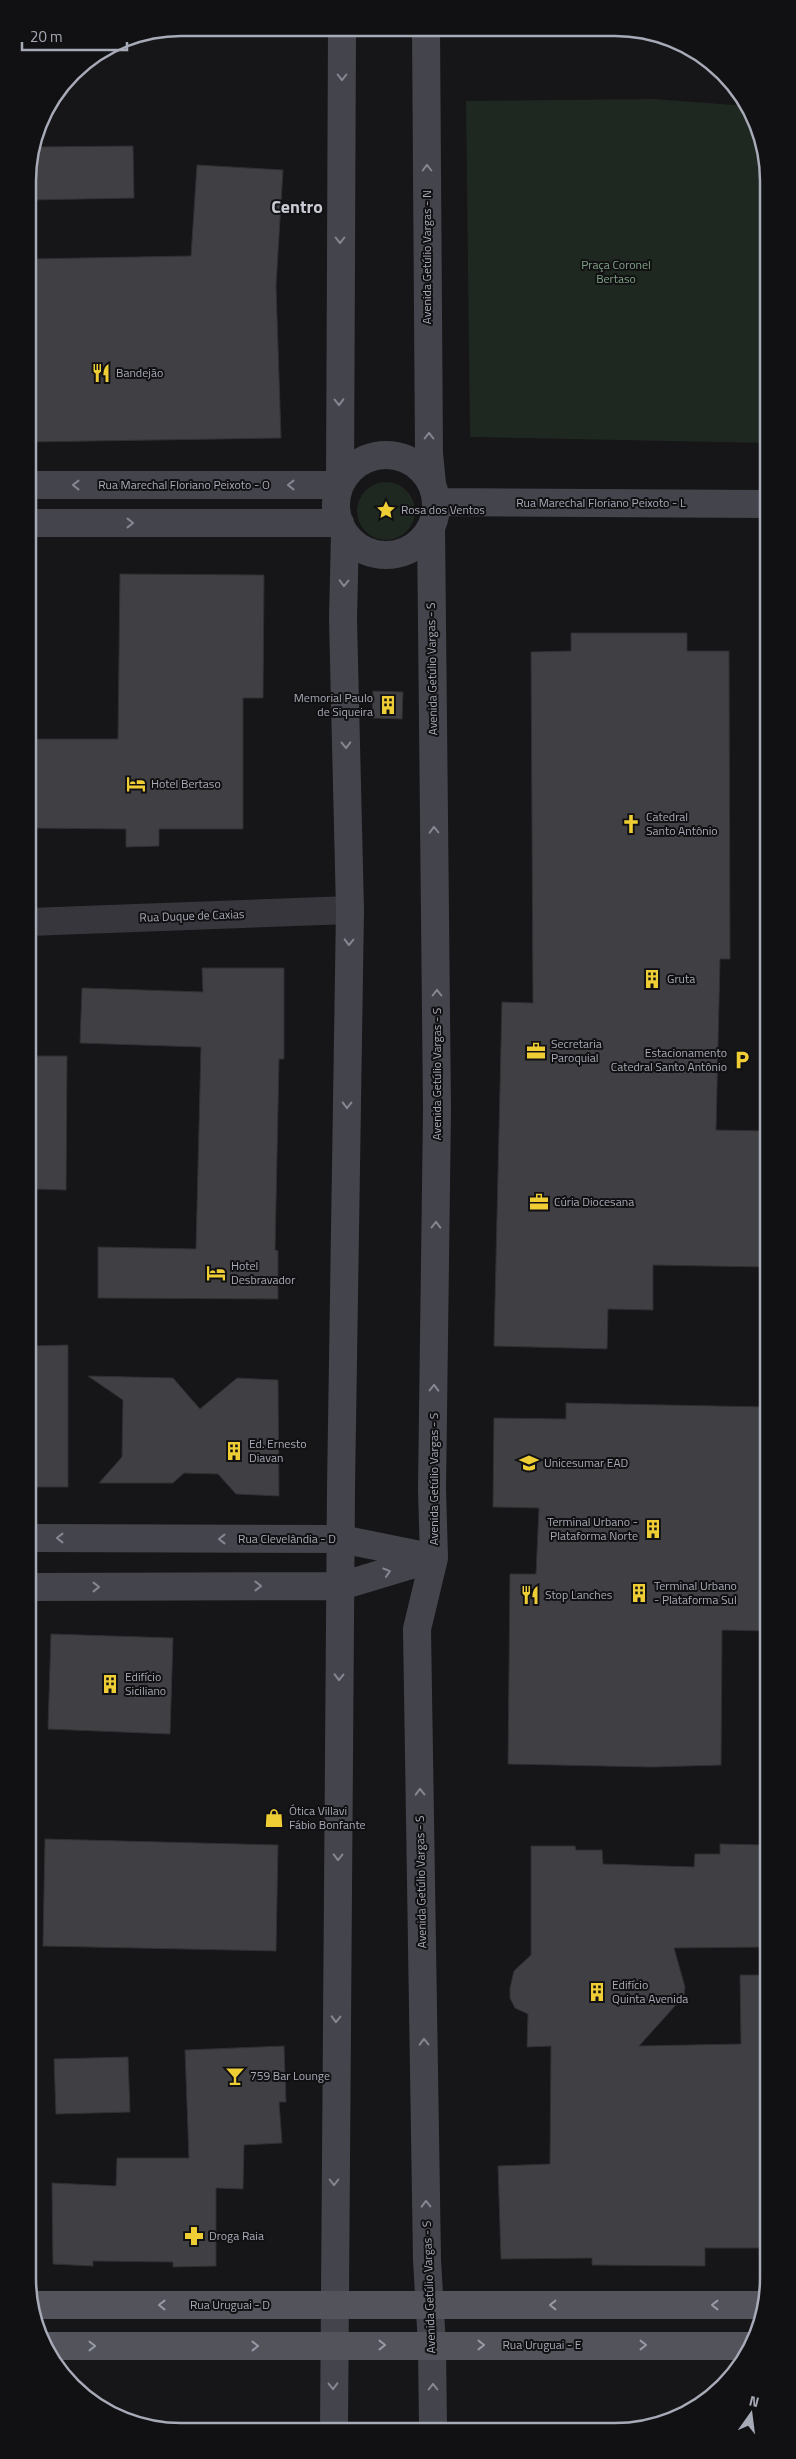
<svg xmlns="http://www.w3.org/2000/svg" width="796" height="2459" viewBox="0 0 796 2459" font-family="'Titillium Web',sans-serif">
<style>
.green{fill:#1f2721}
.building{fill:#403f44;stroke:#302f33}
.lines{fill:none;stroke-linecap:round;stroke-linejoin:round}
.street{stroke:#36363c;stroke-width:28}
.secondary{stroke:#44454c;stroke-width:28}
.primary{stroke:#52535b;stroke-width:28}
.oneway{stroke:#848792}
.oneway2{stroke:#9699a5}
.labels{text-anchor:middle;stroke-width:4;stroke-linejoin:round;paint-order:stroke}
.street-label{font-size:12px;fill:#a7aab7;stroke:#111012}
.park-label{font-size:12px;fill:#7fa286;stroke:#111012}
.poi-label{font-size:12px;fill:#a7aab7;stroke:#111012;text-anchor:start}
.district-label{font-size:18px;font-weight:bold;fill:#c8cad3;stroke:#111012}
.rim{fill:none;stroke:#a7aab7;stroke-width:2.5}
</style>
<rect width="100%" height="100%" fill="#161517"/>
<path class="green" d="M 653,99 L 747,106 L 753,113 L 766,151 L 766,443 L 470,437 L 466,101 Z
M357 511a29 29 0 1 1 58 0a29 29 0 1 1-58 0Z"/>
<path class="building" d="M 133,146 L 134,198 L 28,200 L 28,171 L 34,147 Z
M 197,165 L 283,170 L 276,286 L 281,438 L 28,442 L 28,259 L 191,256 Z
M 120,574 L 264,575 L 263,698 L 243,698 L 243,829 L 159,829 L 159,846 L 126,847 L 126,829 L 29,828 L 29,739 L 118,739 Z
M 571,633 L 687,633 L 687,651 L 729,651 L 730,959 L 720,959 L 716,1130 L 767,1131 L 767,1267 L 653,1265 L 653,1310 L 608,1309 L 607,1349 L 494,1346 L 502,1002 L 533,1003 L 531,652 L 571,651 Z
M 373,691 L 403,692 L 402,719 L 372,718 Z
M 202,968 L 284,968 L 284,1059 L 279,1059 L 275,1250 L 278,1251 L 278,1299 L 98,1298 L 98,1247 L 196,1249 L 201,1047 L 80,1043 L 82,988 L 203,992 Z
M 29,1056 L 67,1056 L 66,1190 L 35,1189 L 36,1141 L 29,1141 Z
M 68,1345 L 68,1487 L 29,1487 L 29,1346 Z
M 88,1376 L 173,1378 L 200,1409 L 237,1378 L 278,1380 L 279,1496 L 236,1494 L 218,1474 L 184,1473 L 173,1483 L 99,1483 L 122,1457 L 123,1400 Z
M 566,1403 L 767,1407 L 767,1631 L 722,1630 L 721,1765 L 651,1767 L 508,1764 L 510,1574 L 536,1574 L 539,1508 L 493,1507 L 494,1418 L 566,1419 Z
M 51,1634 L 173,1638 L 170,1734 L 48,1729 Z
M 45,1839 L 278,1845 L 276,1951 L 43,1946 Z
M 720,1844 L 765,1845 L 765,1947 L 674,1948 L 685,1987 L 684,1996 L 639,2046 L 741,2044 L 740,1975 L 768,1975 L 768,2248 L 705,2248 L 705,2266 L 592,2265 L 592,2258 L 501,2259 L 498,2166 L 550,2164 L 551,2046 L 527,2047 L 528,2014 L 515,2008 L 510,1998 L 510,1988 L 514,1971 L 531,1955 L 531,1846 L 575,1846 L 576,1850 L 602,1850 L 603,1864 L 694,1867 L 695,1854 L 720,1854 Z
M 284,2046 L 286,2102 L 279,2102 L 282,2143 L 244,2145 L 243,2189 L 216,2188 L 216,2266 L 173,2267 L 173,2262 L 93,2261 L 93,2266 L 53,2264 L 52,2183 L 116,2186 L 117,2158 L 189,2158 L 185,2050 Z
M 128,2057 L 130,2112 L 56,2114 L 54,2059 Z"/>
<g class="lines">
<path class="street" d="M 29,922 L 350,910"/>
<path class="secondary" d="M 426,29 L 429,453 L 432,484
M336 505a50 50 0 1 1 100 0a50 50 0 1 1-100 0Z
M 340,484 L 342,29
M 28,485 L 340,485
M 436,502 L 766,504
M 28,523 L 340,523
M 431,527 L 437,1110 L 432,1489 L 434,1558 L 417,1629 L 427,2260 L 432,2345 L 433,2429
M 29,1538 L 341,1539 L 430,1557
M 30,1587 L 341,1586 L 434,1558
M 334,2429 L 341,1488 L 350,910 L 343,619 L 345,534"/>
<path class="primary" d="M 30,2305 L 764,2305
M 43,2346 L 751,2346"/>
</g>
<defs><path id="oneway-chevron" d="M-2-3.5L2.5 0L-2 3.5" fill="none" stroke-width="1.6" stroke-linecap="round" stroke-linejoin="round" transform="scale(1.25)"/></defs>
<g class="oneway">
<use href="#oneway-chevron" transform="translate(342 77) rotate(90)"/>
<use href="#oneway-chevron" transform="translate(427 168) rotate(-90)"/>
<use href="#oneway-chevron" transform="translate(340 240) rotate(90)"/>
<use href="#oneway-chevron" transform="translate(339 402) rotate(89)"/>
<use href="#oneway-chevron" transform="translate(429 436) rotate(-90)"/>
<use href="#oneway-chevron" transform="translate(76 485) rotate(-180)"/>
<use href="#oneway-chevron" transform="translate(291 485) rotate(-180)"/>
<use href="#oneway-chevron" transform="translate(130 523)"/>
<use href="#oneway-chevron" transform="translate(344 583) rotate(91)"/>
<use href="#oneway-chevron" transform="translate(346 745) rotate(89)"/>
<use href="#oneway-chevron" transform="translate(434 830) rotate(-91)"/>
<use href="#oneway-chevron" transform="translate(349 942) rotate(91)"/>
<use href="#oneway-chevron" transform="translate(437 993) rotate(-90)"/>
<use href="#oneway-chevron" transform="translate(347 1105) rotate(91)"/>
<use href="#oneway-chevron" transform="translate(436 1225) rotate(-89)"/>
<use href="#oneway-chevron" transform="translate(434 1388) rotate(-89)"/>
<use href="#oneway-chevron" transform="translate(60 1538) rotate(-180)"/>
<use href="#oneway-chevron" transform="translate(222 1539) rotate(-180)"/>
<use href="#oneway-chevron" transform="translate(387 1572) rotate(-17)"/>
<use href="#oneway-chevron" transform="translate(258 1586)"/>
<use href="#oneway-chevron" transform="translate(96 1587)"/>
<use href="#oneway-chevron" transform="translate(339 1677) rotate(91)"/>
<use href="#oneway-chevron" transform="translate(420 1792) rotate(-91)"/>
<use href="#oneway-chevron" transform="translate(338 1857) rotate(91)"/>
<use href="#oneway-chevron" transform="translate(336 2019) rotate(91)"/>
<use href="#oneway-chevron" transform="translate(424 2042) rotate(-91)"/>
<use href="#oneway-chevron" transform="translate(334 2182) rotate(90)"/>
<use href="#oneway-chevron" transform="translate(426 2204) rotate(-91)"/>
<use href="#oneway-chevron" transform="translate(333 2386) rotate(89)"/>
<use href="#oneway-chevron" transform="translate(433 2387) rotate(-90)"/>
</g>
<g class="oneway2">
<use href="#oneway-chevron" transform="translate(162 2305) rotate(180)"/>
<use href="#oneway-chevron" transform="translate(553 2305) rotate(-180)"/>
<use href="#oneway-chevron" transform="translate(715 2305) rotate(-180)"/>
<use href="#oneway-chevron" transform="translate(382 2345)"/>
<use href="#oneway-chevron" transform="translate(481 2345)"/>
<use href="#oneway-chevron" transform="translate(643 2345)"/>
<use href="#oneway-chevron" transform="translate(92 2346)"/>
<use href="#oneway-chevron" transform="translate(255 2346)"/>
</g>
<defs>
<g id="restaurant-bare" transform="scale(1.5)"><path d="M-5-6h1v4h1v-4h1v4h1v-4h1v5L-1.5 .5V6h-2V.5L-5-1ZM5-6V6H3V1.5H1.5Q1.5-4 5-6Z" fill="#efcd35" stroke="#111012" stroke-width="2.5" paint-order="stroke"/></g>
<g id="sight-bare" transform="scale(1.5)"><path d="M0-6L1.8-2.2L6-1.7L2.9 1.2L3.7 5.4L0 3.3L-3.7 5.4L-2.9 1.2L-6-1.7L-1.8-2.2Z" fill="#efcd35" stroke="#111012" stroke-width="2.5" paint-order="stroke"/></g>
<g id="building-bare" transform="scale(1.5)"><path d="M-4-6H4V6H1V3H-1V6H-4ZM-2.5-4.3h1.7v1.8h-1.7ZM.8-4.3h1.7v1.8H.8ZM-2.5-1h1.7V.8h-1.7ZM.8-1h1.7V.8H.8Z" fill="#efcd35" stroke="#111012" stroke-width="2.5" paint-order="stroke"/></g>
<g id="hotel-bare" transform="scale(1.5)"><path d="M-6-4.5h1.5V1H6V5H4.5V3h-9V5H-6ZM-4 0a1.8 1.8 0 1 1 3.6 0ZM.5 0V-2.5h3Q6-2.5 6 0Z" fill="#efcd35" stroke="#111012" stroke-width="2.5" paint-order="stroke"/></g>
<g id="church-bare" transform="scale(1.5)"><path d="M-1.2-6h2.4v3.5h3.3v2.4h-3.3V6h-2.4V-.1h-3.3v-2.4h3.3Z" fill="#efcd35" stroke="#111012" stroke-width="2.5" paint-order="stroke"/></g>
<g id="office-bare" transform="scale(1.5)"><path d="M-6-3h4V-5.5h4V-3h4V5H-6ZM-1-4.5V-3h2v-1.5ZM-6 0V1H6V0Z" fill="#efcd35" stroke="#111012" stroke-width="2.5" paint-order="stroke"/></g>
<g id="parking-bare" transform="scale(1.5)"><path d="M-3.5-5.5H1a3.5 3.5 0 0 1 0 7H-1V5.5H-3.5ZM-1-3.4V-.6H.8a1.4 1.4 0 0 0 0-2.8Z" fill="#efcd35" stroke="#111012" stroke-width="2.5" paint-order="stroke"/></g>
<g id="university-bare" transform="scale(1.5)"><path d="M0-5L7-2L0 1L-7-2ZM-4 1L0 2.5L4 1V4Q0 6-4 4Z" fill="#efcd35" stroke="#111012" stroke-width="2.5" paint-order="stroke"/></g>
<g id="shop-bare" transform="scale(1.5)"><path d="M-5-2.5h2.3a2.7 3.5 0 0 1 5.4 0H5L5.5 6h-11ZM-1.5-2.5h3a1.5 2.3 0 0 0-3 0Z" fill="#efcd35" stroke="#111012" stroke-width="2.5" paint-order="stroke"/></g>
<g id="bar-bare" transform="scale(1.5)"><path d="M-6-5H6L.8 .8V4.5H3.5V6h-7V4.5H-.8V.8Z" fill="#efcd35" stroke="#111012" stroke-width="2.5" paint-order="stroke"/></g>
<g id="pharmacy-bare" transform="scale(1.5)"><path d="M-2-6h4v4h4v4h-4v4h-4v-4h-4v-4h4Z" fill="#efcd35" stroke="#111012" stroke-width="2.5" paint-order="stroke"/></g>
</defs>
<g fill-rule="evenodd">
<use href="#restaurant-bare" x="101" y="373"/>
<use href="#sight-bare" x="386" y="510"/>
<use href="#building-bare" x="388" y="705"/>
<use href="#hotel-bare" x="136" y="784"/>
<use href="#church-bare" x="631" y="824"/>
<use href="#building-bare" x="652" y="979"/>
<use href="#office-bare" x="536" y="1051"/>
<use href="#parking-bare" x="742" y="1060"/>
<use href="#office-bare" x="539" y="1202"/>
<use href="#hotel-bare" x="216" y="1273"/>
<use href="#building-bare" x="234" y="1451"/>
<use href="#university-bare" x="529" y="1463"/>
<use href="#building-bare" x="653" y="1529"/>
<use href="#building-bare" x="639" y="1593"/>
<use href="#restaurant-bare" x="530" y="1595"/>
<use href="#building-bare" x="110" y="1684"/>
<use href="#shop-bare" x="274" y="1818"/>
<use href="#building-bare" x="597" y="1992"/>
<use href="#bar-bare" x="235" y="2076"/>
<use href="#pharmacy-bare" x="194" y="2236"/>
</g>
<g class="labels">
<g class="street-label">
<text transform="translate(427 257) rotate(-90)" y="4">Avenida Getúlio Vargas - N</text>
<text x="184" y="489">Rua Marechal Floriano Peixoto - O</text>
<text x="601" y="507">Rua Marechal Floriano Peixoto - L</text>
<text transform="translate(432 669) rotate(-91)" y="4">Avenida Getúlio Vargas - S</text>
<text transform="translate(192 916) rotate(-2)" y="4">Rua Duque de Caxias</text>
<text transform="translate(437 1074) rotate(-90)" y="4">Avenida Getúlio Vargas - S</text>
<text transform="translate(434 1479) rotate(-90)" y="4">Avenida Getúlio Vargas - S</text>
<text x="287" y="1543">Rua Clevelândia - D</text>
<text transform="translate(421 1882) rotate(-91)" y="4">Avenida Getúlio Vargas - S</text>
<text transform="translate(429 2287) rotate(-92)" y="4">Avenida Getúlio Vargas - S</text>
<text x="230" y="2309">Rua Uruguai - D</text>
<text x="542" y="2349">Rua Uruguai - E</text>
</g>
<g class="park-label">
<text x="616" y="269">Praça Coronel<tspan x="616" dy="14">Bertaso</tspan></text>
</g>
<g class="poi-label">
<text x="116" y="377">Bandejão</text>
<text x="401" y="514">Rosa dos Ventos</text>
<text x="373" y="702" text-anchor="end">Memorial Paulo<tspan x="373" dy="14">de Siqueira</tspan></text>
<text x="151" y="788">Hotel Bertaso</text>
<text x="646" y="821">Catedral<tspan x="646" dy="14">Santo Antônio</tspan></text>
<text x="667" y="983">Gruta</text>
<text x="551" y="1048">Secretaria<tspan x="551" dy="14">Paroquial</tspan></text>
<text x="727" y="1057" text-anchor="end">Estacionamento<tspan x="727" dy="14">Catedral Santo Antônio</tspan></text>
<text x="554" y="1206">Cúria Diocesana</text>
<text x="231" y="1270">Hotel<tspan x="231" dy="14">Desbravador</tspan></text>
<text x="249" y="1448">Ed. Ernesto<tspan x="249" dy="14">Diavan</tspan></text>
<text x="544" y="1467">Unicesumar EAD</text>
<text x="638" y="1526" text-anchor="end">Terminal Urbano -<tspan x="638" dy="14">Plataforma Norte</tspan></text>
<text x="654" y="1590">Terminal Urbano<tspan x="654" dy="14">- Plataforma Sul</tspan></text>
<text x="545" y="1599">Stop Lanches</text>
<text x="125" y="1681">Edifício<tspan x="125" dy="14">Siciliano</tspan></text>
<text x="289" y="1815">Ótica Villavi<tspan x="289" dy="14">Fábio Bonfante</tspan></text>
<text x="612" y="1989">Edifício<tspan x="612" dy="14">Quinta Avenida</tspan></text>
<text x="250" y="2080">759 Bar Lounge</text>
<text x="209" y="2240">Droga Raia</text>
</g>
<g class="district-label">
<text x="297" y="213">Centro</text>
</g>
</g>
<path d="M0 0H796V2459H0ZM181 36H615A145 145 0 0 1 760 181V2278A145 145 0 0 1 615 2423H181A145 145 0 0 1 36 2278V181A145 145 0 0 1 181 36Z" fill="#111012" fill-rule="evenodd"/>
<path class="rim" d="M181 36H615A145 145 0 0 1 760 181V2278A145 145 0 0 1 615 2423H181A145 145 0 0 1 36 2278V181A145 145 0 0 1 181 36Z"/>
<g transform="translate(751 2414) rotate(14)" stroke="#111012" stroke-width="4" paint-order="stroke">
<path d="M0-4L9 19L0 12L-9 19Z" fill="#a7aab7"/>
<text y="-8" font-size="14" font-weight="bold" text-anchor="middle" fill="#a7aab7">N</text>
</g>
<path d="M22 42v8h105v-8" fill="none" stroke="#a7aab7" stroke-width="2.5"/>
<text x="30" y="42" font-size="15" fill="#a7aab7" stroke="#111012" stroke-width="4" paint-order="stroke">20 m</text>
</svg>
